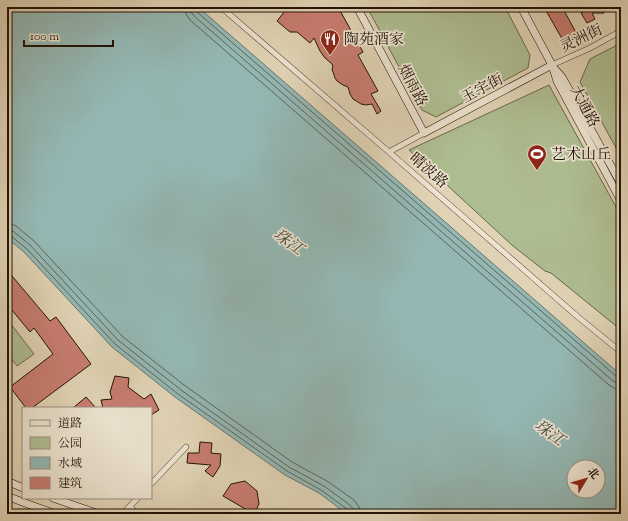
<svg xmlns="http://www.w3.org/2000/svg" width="628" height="521" viewBox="0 0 628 521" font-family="'Sorts Mill Goudy','Noto Serif SC',serif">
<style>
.green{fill:#aebd91;stroke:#68684c}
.water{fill:#94b7b3;stroke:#66756e;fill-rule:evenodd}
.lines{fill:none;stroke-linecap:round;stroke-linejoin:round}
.shore{stroke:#5a645c;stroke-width:1}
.building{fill:#c87c70;stroke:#211206}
.minor-casing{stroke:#514232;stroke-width:6}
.secondary-casing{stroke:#211206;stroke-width:8}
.minor{stroke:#ebe2cf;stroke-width:5}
.secondary{stroke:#ebe2cf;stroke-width:7}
.labels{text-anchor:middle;stroke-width:3.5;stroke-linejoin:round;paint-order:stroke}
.street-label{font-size:15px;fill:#211206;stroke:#ebe2cf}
.poi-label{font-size:15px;fill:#211206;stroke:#ebe2cf;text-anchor:start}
.water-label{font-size:16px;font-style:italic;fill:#494c43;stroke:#ebe2cf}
</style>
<rect width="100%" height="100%" fill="#e0d3b5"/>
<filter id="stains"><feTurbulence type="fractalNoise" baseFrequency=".005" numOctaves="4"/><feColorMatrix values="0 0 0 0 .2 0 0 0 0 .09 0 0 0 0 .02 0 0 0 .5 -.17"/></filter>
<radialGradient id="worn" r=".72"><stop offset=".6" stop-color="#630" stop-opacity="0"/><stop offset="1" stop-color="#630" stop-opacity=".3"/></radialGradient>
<path class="green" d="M 367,7 L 505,7 L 530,55 L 528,68 L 436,117 L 422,110 Z
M 621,43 L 621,157 L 580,82 L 590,59 Z
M 549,85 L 621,216 L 621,242 L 619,244 L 621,246 L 621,330 L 551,273 L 545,271 L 513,246 L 409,150 Z
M 7,319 L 34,354 L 17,366 L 7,353 Z"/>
<path class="water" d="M 7,7 L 198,7 L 621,375 L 621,514 L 347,514 L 319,493 L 285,475 L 175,397 L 112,347 L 24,252 L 7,238 ZM 574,467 L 598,467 L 598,491 L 574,491 Z"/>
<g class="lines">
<path class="shore" d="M 184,7 L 186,14 L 190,20 L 609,385 L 614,388 L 621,389
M 190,7 L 191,12 L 194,16 L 613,381 L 617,383 L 621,383
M 195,7 L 197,12 L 617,377 L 621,378
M 7,224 L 12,224 L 16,226 L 34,241 L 122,336 L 184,385 L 292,462 L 327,481 L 354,500 L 359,507 L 360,514
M 7,230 L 13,231 L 30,245 L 118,340 L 181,390 L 289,467 L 324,486 L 350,505 L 353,509 L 354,514
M 7,235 L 11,236 L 27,249 L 115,344 L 178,394 L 287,471 L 321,490 L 347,509 L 349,511 L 349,514"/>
</g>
<path class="building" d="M 288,7 L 300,7 L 301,8 L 303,7 L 338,7 L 363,52 L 358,55 L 378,91 L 371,94 L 381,111 L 377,114 L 372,104 L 366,105 L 361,104 L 353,99 L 350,94 L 348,87 L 343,85 L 337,81 L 335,78 L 332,69 L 333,66 L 331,63 L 325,58 L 320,51 L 314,38 L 310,43 L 297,32 L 290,32 L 277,21 Z
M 544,7 L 562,7 L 578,36 L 565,44 Z
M 585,7 L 603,7 L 604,13 L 592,13 L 595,19 L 587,23 L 581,13 L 585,11 Z
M 7,270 L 50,321 L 56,317 L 91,364 L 32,408 L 26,408 L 10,387 L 53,354 L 34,328 L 30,332 L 7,304 Z
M 115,376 L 129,378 L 128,387 L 144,399 L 151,394 L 159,410 L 151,415 L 151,408 L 103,408 L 101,400 L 112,399 L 110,392 Z
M 86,397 L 96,408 L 73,408 Z
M 200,442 L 212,443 L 211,453 L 221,454 L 220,466 L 213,477 L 205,471 L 211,465 L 187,463 L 188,453 L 199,453 Z
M 245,481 L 257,491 L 259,504 L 254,514 L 223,496 L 231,484 Z"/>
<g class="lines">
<g class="minor-casing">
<path id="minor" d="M 221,7 L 389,152 L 578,317 L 621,352
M 552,65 L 590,48 L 621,31
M 389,152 L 424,133
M 151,484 L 186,447
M 123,514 L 130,506
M 136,514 L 130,506 L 138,498"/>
</g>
<g class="secondary-casing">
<path id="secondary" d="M 357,7 L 424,133 L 552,65
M 521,7 L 552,65 L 557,81 L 621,201
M 554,68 L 562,77 L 621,184
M 7,481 L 23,488
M 7,496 L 25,503 L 56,514
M 53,498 L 99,514"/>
</g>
<use href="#minor" class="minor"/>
<use href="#secondary" class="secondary"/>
</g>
<defs>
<g id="restaurant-pin" transform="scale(1)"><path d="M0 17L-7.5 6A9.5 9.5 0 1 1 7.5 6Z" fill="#8f2418" stroke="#ebe2cf"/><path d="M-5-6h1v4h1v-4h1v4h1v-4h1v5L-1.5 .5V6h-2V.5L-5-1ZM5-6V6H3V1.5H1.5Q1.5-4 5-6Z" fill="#fff"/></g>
<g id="stadium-pin" transform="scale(1)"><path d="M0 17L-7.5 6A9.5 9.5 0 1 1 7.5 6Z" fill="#8f2418" stroke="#ebe2cf"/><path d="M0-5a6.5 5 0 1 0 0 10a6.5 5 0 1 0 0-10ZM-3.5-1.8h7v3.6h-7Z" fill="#fff"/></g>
</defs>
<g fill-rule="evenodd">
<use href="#restaurant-pin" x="330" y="39"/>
<use href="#stadium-pin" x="537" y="154"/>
</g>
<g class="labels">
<g class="street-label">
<text transform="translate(581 38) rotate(-26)" y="5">灵洲街</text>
<text transform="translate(413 85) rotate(62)" y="5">烟雨路</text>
<text transform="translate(482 88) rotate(-28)" y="5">玉宇街</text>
<text transform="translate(585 106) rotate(62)" y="5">大通路</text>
<text transform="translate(429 170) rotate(41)" y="5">晴波路</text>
</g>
<g class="poi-label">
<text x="344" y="44">陶苑酒家</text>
<text x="551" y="159">艺术山丘</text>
</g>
<g class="water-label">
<text transform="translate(289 241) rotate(36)" y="6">珠江</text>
<text transform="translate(550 432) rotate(36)" y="6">珠江</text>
</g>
</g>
<rect width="628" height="521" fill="none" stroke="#e0d3b5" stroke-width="24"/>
<rect x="8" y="8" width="612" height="505" fill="none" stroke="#211206" stroke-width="2"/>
<rect x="12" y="12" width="604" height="497" fill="none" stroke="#211206"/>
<rect x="22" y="407" width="130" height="92" fill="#ebe2cf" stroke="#9a8f7f"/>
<rect x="30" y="420" width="20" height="6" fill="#ebe2cf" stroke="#9a8f7f"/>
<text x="58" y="427" font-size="12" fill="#211206">道路</text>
<rect x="30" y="437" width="20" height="12" fill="#aebd91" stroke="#9a8f7f"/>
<text x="58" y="447" font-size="12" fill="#211206">公园</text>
<rect x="30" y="457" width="20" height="12" fill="#94b7b3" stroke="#9a8f7f"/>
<text x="58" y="467" font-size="12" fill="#211206">水域</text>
<rect x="30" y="477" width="20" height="12" fill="#c87c70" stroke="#9a8f7f"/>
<text x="58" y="487" font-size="12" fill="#211206">建筑</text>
<g transform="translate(586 479) rotate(52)"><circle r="19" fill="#ebe2cf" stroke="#9a8f7f"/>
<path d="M0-3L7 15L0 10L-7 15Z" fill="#8f2418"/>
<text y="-6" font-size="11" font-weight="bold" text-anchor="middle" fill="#211206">北</text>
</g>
<path d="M24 40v6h89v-6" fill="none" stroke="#211206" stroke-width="2"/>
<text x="30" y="40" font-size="12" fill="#211206" stroke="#ebe2cf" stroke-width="3" paint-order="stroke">100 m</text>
<rect width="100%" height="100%" filter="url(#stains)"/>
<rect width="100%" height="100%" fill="url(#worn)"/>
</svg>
